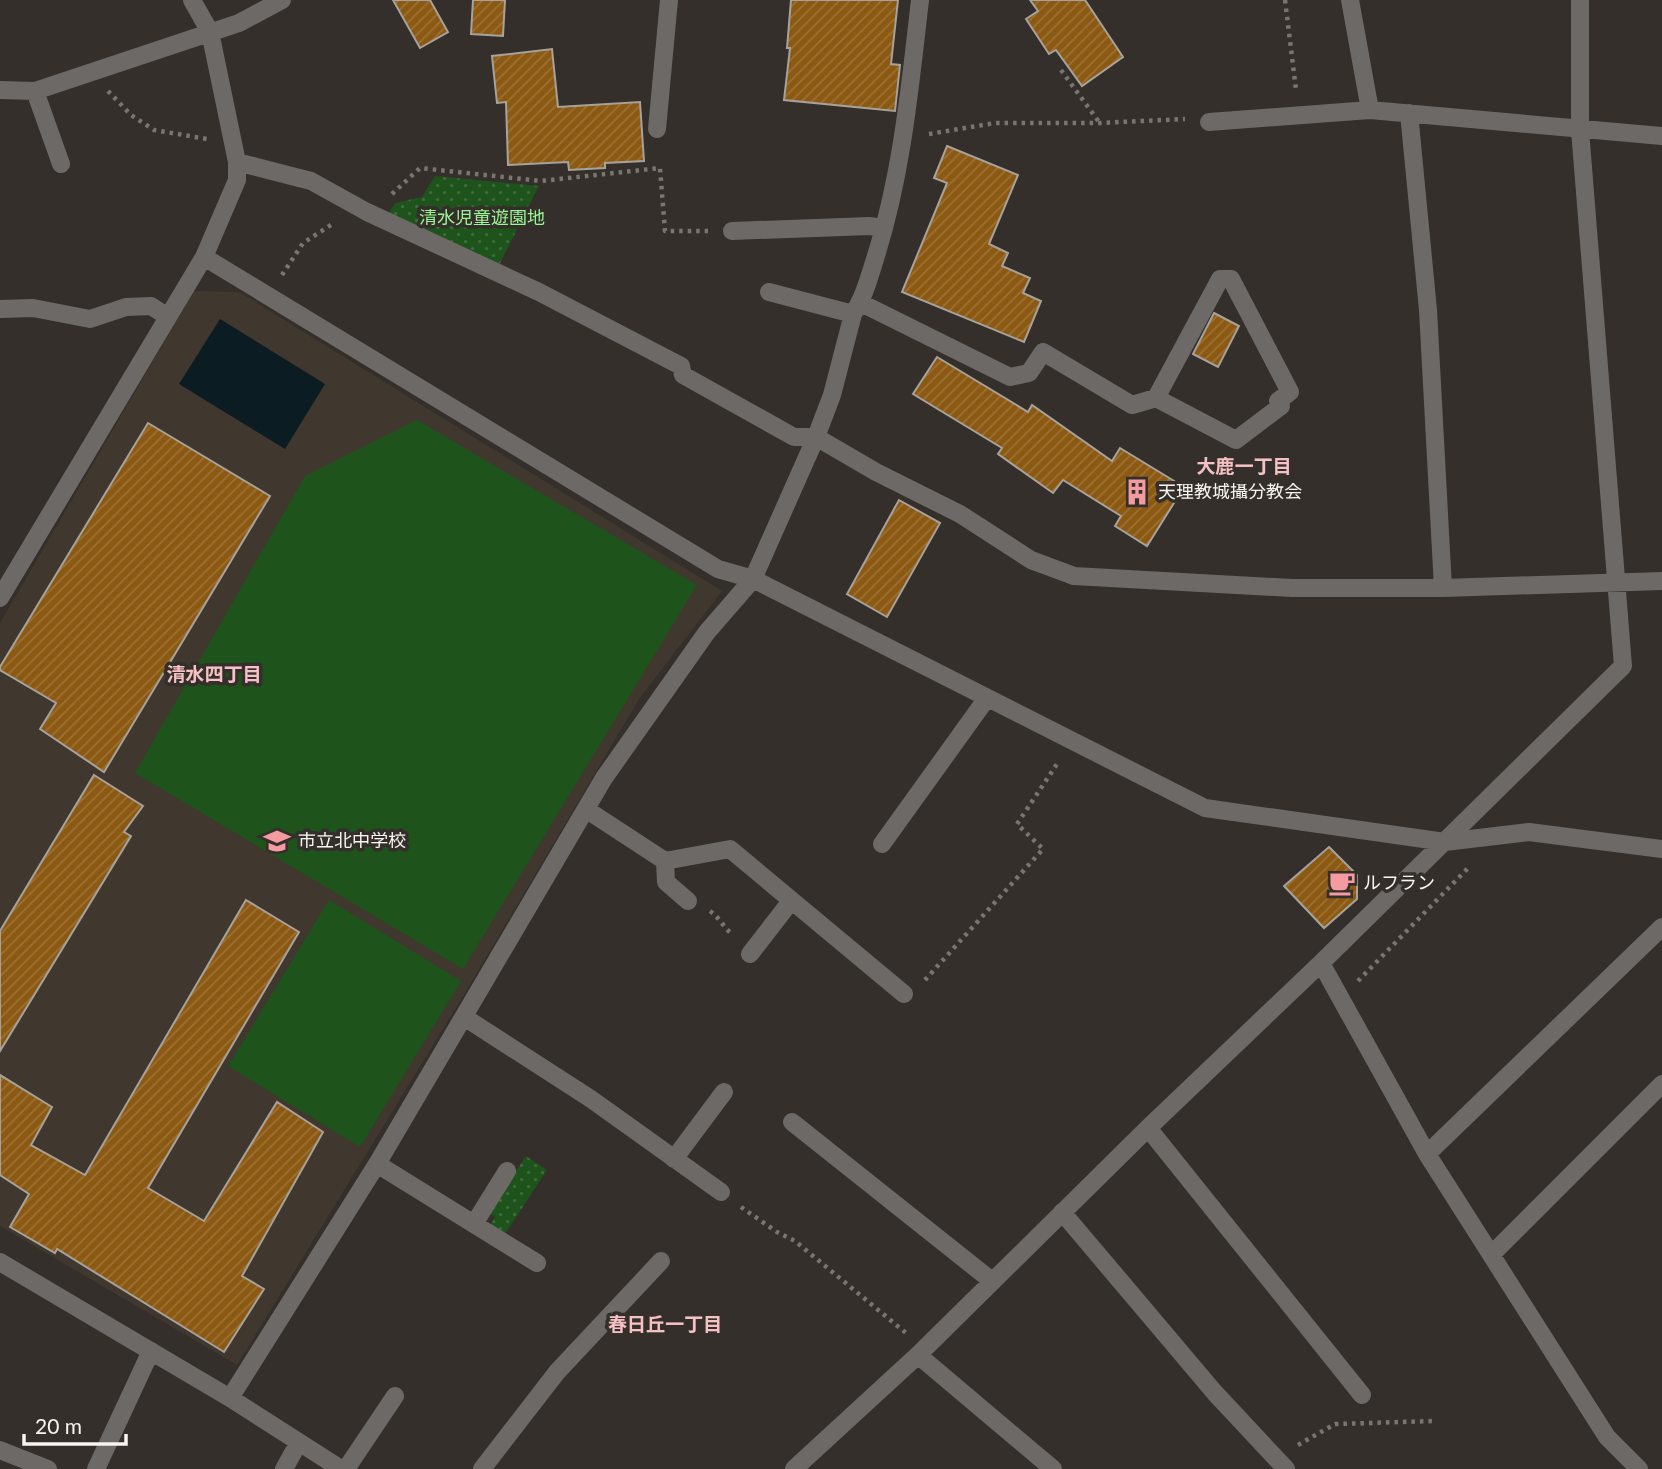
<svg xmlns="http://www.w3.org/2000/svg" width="1662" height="1469" viewBox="0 0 1662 1469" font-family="Lato,'Noto Sans JP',sans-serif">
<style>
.built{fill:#40382e}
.park{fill:url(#park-dots)}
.garden{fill:#1e531c}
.water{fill:#0b1c22}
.building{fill:url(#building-hatch);stroke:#a7a29c;stroke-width:2}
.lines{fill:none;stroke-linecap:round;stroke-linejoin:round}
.path{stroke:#797571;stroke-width:4.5;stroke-dasharray:3.5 5;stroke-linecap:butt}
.minor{stroke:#6c6967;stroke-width:18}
.labels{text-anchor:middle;stroke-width:7;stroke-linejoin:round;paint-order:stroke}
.park-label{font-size:18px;fill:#99f693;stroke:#342f2a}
.poi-label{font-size:18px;fill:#f7f4f1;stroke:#342f2a;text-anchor:start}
.neighbourhood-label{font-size:19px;font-weight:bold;fill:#f6c1c4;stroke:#342f2a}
</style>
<defs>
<pattern id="park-dots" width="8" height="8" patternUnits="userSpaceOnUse" patternTransform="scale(1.75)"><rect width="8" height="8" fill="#1e531c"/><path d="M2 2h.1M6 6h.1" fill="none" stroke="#3f6c3d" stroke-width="1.8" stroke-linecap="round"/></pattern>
<pattern id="building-hatch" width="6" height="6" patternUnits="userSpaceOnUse" patternTransform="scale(1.75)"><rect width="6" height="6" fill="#8b5912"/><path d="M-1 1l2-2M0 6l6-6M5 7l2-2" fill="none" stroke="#9c7135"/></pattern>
</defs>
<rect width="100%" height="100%" fill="#342f2a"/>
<path class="built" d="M 194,291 L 239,292 L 722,591 L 639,699 L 471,983 L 237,1365 L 0,1226 L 0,623 Z"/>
<path class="park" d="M 435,176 L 539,186 L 498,267 L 389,213 L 395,203 L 422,197 Z
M 526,1156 L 547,1170 L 503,1237 L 489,1227 L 495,1217 L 488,1212 Z"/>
<path class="garden" d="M 417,420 L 697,585 L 463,969 L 135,773 L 305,476 Z
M 329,900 L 461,981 L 360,1147 L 228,1066 Z"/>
<path class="water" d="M 220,319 L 325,384 L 285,449 L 179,384 Z"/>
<path class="building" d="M 393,0 L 430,0 L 448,32 L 420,48 Z
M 473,0 L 505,0 L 503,36 L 471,34 Z
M 791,0 L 898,0 L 891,64 L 900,65 L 895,111 L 784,100 L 790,48 L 787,48 Z
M 1030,0 L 1085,0 L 1123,57 L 1082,86 L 1056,50 L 1049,54 L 1026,19 L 1038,11 Z
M 552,49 L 558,107 L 640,102 L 644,161 L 605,163 L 605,168 L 569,170 L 568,162 L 508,165 L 506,102 L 497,103 L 492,56 Z
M 947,146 L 1018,175 L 989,244 L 1008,253 L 1002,266 L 1030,278 L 1023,293 L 1041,301 L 1024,342 L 902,292 L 947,183 L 934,178 Z
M 1214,313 L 1239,326 L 1218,367 L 1193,354 Z
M 937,357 L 1028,412 L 1032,405 L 1112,461 L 1120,448 L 1184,487 L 1147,546 L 1115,526 L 1121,516 L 1063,480 L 1053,493 L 998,454 L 1002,448 L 913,394 Z
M 148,423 L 270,496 L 104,772 L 40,729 L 56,703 L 0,670 L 0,667 Z
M 899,500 L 940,523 L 887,617 L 847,594 Z
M 94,775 L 143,806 L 124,832 L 131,836 L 0,1051 L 0,931 Z
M 1329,847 L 1357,875 L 1357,899 L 1324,928 L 1284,886 Z
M 246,900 L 299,932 L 148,1188 L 204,1221 L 277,1102 L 323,1132 L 242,1276 L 264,1289 L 224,1352 L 57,1249 L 55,1253 L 10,1227 L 29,1194 L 0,1175 L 0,1075 L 52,1107 L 31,1145 L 85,1175 Z"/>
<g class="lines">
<path class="path" d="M 1285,0 L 1296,90
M 1061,70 L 1099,122
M 108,91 L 131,115 L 154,130 L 207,139
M 929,134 L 995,123 L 1099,123 L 1185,119
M 392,194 L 420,168 L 541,181 L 660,168 L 665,231 L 708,231
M 282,275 L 303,243 L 334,223
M 710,911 C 720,918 723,927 732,934
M 925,980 L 1043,849 L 1017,824 L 1059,761
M 1358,981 L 1469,867
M 741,1207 L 777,1232 L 795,1241 L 906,1333
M 1298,1445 L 1335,1424 L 1435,1421"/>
<path class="minor" d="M 1350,0 L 1370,110
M 0,90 L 35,91 L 239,23 L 282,0
M 35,91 L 61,164
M 1409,113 L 1428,310 L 1443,588
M 1209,122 L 1370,110 L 1662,136
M 657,129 L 669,0
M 237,162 L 311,181 L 367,212 L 539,292 L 681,366 L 683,375 L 794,437 L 816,437 L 876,472 L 960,514 L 1031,560 L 1074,576 L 1292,588 L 1443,588 L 1662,581
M 732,231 L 869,226 L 884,228
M 204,257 L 718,569 L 753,579 L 1205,808 L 1445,842 L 1529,832 L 1662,849
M 769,292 L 853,314
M 861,303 L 1010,377 L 1029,373 L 1043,352 L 1132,405 L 1156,398 L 1220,279 L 1231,279 L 1290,392 L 1278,401 L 1281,406 L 1236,440 L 1156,398
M 0,309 L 33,308 L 90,319 L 126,307 L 151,306 L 168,317
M 0,598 L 204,257 L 237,180 L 237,162 L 210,32 L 192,0
M 587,810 L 665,861 L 730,849 L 904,994
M 882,844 L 987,698
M 665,861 L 666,882 L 688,901
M 750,954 L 791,901
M 1321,963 L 1427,1154 L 1607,1437 L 1639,1469
M 464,1017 L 591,1099 L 721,1192
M 792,1122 L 992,1281
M 1148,1128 L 1362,1395
M 1427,1154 L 1662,927
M 674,1159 L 724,1092
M 377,1164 L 537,1263
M 1062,1212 L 1215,1393 L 1286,1469
M 474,1224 L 507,1171
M 1491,1255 L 1662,1084
M 0,1262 L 230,1398 L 341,1469
M 918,1355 L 1053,1469
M 230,1398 L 377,1164 L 604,778 L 707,632 L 753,579 L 816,437 L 832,395 L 853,314 C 864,297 869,278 875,259 C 902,174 910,87 920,0
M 0,1450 L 48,1469
M 96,1469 L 151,1351
M 284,1469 L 299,1442
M 346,1469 L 395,1396
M 482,1469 L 557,1372 L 661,1261
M 794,1469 L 918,1355 L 1148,1128 L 1321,963 L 1623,666 L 1580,130 L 1580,0"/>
</g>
<defs>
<g id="building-bare" transform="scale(2.1)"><path d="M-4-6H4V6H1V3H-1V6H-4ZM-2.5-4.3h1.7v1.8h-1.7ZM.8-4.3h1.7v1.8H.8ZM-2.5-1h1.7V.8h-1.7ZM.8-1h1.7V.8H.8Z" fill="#f49aa1" stroke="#342f2a" stroke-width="2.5" paint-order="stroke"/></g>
<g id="school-bare" transform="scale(2.1)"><path d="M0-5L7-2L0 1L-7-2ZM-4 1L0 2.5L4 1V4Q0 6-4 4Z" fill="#f49aa1" stroke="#342f2a" stroke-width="2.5" paint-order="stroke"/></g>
<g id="cafe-bare" transform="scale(2.1)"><path d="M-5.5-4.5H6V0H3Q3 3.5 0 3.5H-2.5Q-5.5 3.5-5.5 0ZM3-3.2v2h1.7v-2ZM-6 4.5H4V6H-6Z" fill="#f49aa1" stroke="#342f2a" stroke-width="2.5" paint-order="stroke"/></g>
</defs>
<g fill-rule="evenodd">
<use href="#building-bare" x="1137" y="492"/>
<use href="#school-bare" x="277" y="841"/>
<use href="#cafe-bare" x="1342" y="883"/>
</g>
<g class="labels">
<g class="park-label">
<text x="482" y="224">清水児童遊園地</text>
</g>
<g class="poi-label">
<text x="1158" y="498">天理教城攝分教会</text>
<text x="298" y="847">市立北中学校</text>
<text x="1363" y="889">ルフラン</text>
</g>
<g class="neighbourhood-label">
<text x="1244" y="473">大鹿一丁目</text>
<text x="214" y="681">清水四丁目</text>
<text x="665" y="1331">春日丘一丁目</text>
</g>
</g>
<path d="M24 1434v10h102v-10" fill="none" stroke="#f7f4f1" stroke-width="3.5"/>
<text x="35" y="1434" font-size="21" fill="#f7f4f1" stroke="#342f2a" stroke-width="5" paint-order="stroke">20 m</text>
</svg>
